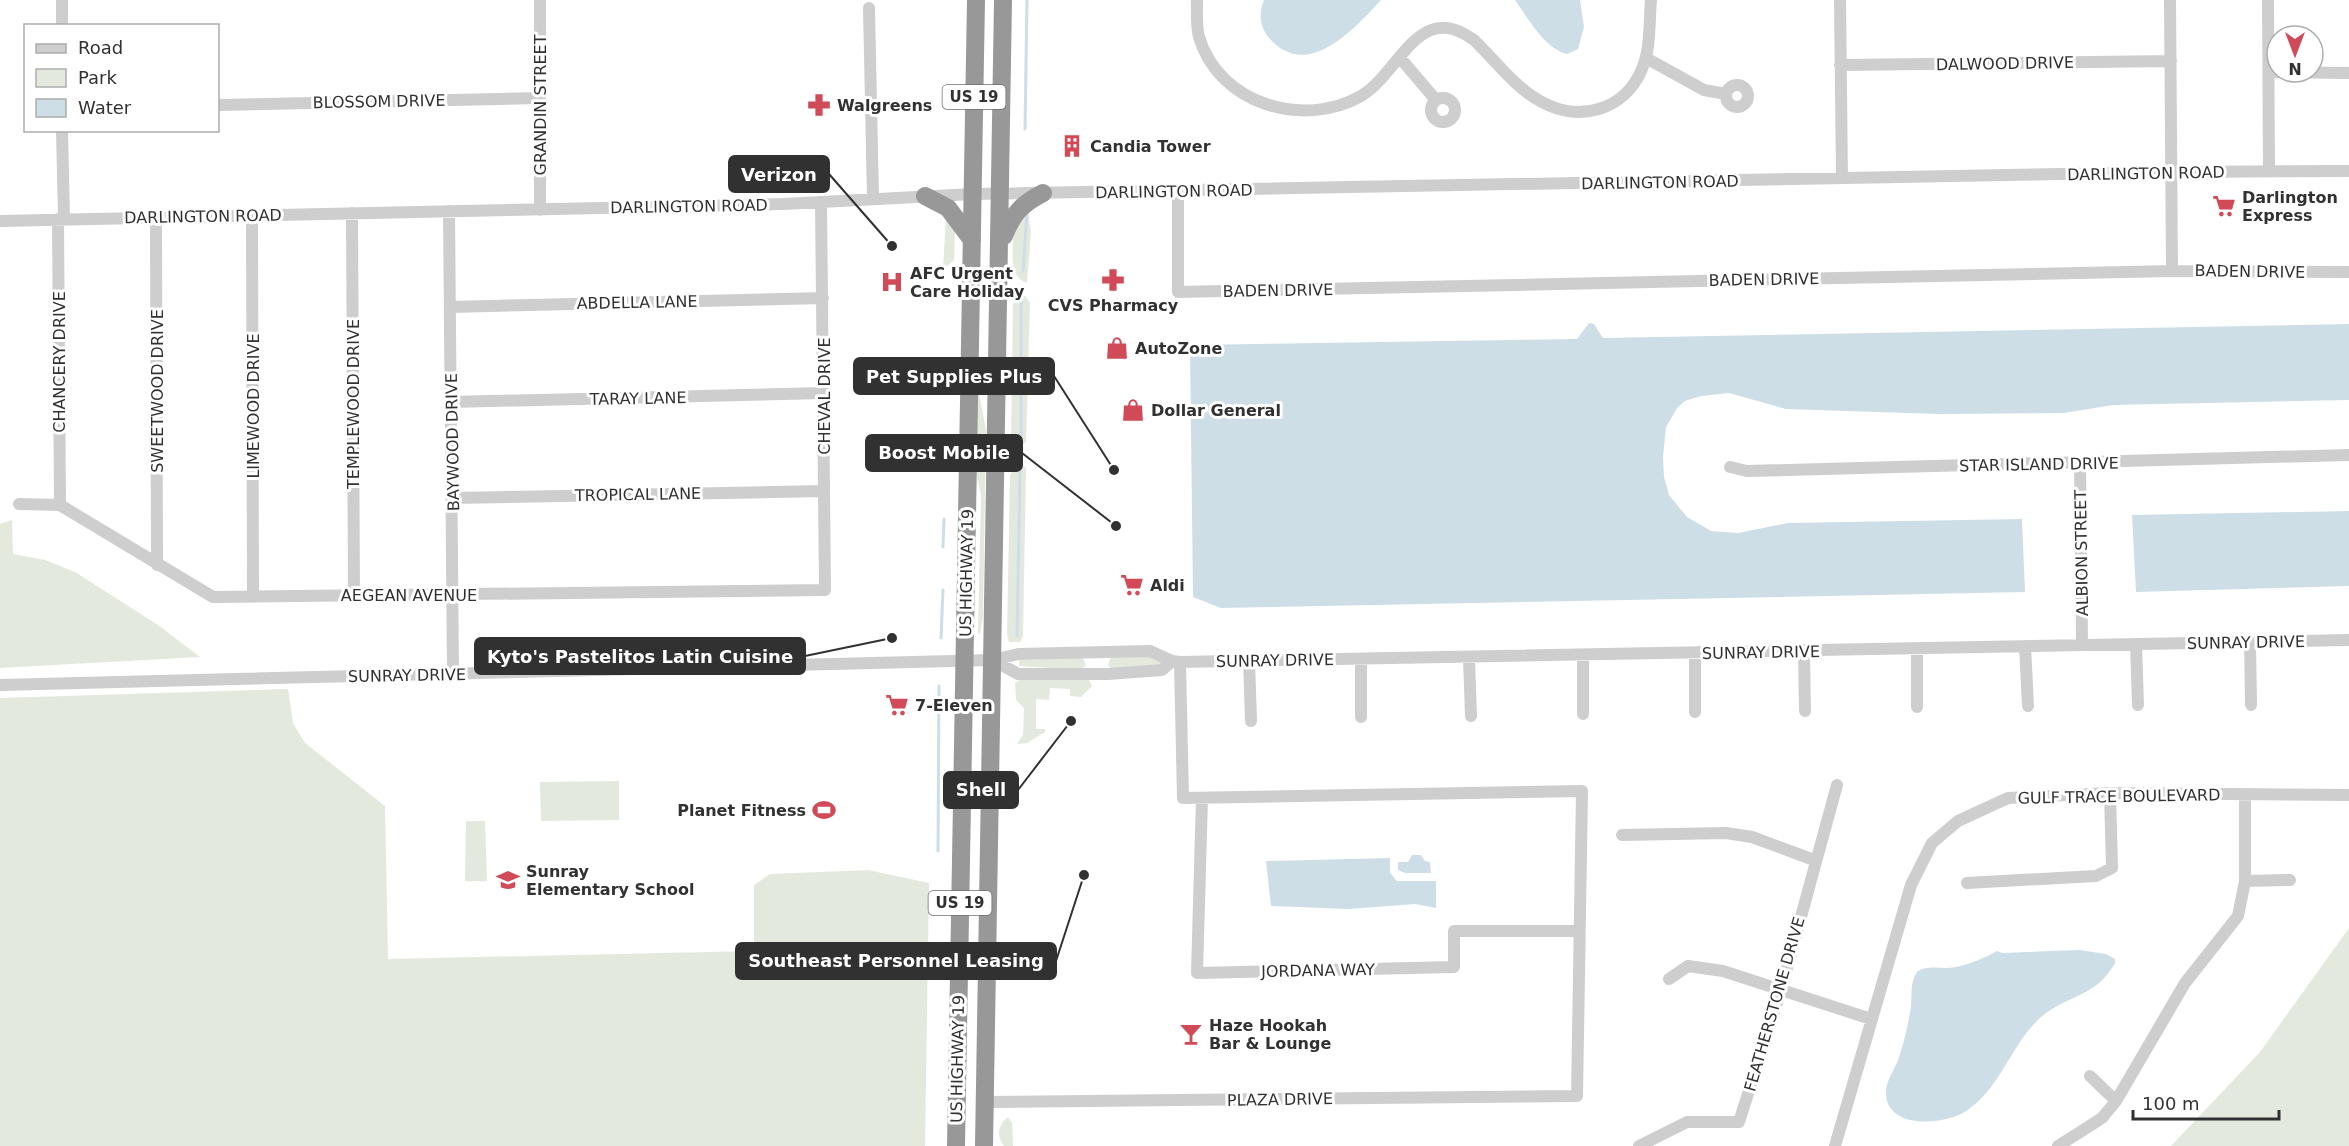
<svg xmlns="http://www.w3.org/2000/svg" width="2349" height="1146" viewBox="0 0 2349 1146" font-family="'DejaVu Sans',sans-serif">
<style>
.green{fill:#e4e9de}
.water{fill:#cddee7}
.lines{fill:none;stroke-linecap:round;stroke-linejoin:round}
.stream{stroke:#cddee7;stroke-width:3}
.minor{stroke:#cecece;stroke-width:12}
.highway{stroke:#989898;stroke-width:18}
.labels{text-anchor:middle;stroke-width:6;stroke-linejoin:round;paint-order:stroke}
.shield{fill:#fff;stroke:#6f6f6f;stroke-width:1.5}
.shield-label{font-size:15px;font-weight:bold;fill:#313131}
.street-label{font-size:16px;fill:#313131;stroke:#fff}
.poi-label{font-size:16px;font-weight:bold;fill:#313131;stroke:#fff;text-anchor:start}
.leader{fill:none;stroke:#313131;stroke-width:2}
.callout-dot{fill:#313131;stroke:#fff;stroke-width:2}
.callout{fill:#313131;stroke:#313131;stroke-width:2}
.callout-label{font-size:18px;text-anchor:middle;font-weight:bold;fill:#fff}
</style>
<rect width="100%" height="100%" fill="#fff"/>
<path class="green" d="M 1028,211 L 1031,232 L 1027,283 C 1006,277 1014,242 1014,224 Z
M 946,216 L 955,230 L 954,260 L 943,270 Z
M 1023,293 L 1030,303 L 1026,442 L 1020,446 L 1013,443 L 1011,437 L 1013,303 Z
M 978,388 L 986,430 L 983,616 L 980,634 L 978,633 L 981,495 L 975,468 Z
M 1021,464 L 1026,468 L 1023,637 L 1020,642 L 1009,642 L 1007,634 L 1010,476 L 1013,469 Z
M 12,520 L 13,554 L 45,560 L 75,572 L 158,625 L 200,657 L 0,668 L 0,524 Z
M 1155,656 L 1159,657 L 1162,664 L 1112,669 L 1108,665 L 1111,657 Z
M 1083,658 L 1086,666 L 1079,670 L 1019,666 L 1019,660 Z
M 1020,680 L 1089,680 L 1092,686 L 1081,697 L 1070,696 L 1070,689 L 1050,688 L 1049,700 L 1036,699 L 1036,729 L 1045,729 L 1045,732 L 1027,743 L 1017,744 L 1023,735 L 1024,708 L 1016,700 L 1015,683 Z
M 288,689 L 293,723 L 305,743 L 385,806 L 388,959 L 754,951 L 754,885 L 770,874 L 868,870 L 929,883 L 925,1146 L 0,1146 L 0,698 Z
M 619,781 L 619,820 L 541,821 L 540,782 Z
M 466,821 L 485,821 L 487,881 L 465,881 Z
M 2349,928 L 2349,1146 L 2171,1146 L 2260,1052 Z
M 1008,1117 L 1012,1123 L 1013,1146 L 1004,1146 C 996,1136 998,1125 1008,1117 Z"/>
<path class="water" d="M 1264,0 L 1381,0 C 1354,29 1308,81 1270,39 C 1260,28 1258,14 1264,0 Z
M 1515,0 L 1580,0 L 1584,27 L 1578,49 L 1567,54 C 1544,48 1528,18 1515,0 Z
M 1589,323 L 1594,324 L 1603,338 L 2349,324 L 2349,400 L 2113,405 L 2064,413 L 1938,414 L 1786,409 L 1729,393 L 1701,396 L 1685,401 L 1677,408 L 1666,427 L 1663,457 L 1664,477 L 1669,495 L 1687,517 L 1711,531 L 1738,533 L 1788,523 L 2022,519 L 2025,592 L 1221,608 L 1193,597 L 1190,345 L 1577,339 Z
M 2349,511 L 2349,586 L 2136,592 L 2132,515 Z
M 1412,855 L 1421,855 L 1425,861 L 1430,862 L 1431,873 L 1405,873 L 1398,870 L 1398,862 L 1408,862 Z
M 1390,858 L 1390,873 L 1397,881 L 1436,881 L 1436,908 L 1415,904 L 1348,909 L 1271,906 L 1266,861 Z
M 2080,950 L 2106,954 L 2115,959 L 2115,963 C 2096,998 2065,995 2039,1019 C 2010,1046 2001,1088 1966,1111 C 1946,1125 1887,1130 1886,1094 C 1885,1082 1894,1071 1898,1060 C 1904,1044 1908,1024 1911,1007 C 1912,995 1910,982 1917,972 C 1928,964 1943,970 1956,967 C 1970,964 1985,958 1997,951 L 2002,953 Z"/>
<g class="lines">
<path class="stream" d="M 1025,129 L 1027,0
M 1023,271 L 1027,212
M 1021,441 L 1021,301
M 943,547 L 944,519
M 1017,636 L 1020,470
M 941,638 L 943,590
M 938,851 L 939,686"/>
<path class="minor" d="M 62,0 L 62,26
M 1197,0 C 1197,12 1196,25 1199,37 C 1219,104 1303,129 1361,96 C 1387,81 1405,40 1431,30 C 1447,24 1461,31 1474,40 C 1495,60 1516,89 1542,102 C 1580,123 1625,110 1642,69 C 1651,48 1649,22 1651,0
M 1840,0 L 1842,178
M 2170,0 L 2172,271
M 2268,0 L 2269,171
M 869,8 L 873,198
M 1646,58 L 1704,90 L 1726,94
M 1401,59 L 1436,100
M 1840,65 L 2171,61
M 2269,72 L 2349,73
M1726 96a11 11 0 1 1 22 0a11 11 0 1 1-22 0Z
M1431 110a12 12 0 1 1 24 0a12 12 0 1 1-24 0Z
M 218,105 L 540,98
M 62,130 L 64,219
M 1178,191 L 1178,292 L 2172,271 L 2349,272
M 540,210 L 540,0
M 449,211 L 453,674
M 352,213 L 354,594
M 252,215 L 253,597
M 156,218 L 157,565
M 58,219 L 60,505
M 0,221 L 783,204 L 973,194 L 2171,172 L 2349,171
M 450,307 L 823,298
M 451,402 L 825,393
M 2080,463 L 2082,643
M 1730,467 L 1747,471 L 2349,455
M 452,498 L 824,491
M 19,504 L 60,505 L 213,597 L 825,590 L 821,202
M 2250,642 L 2251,705
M 2136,644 L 2138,705
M 2025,646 L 2028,706
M 1917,649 L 1917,707
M 1804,652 L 1805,711
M 1695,653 L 1695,712
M 1469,658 L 1471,716
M 1361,659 L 1361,717
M 993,660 L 1018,674 L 1108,674 L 1162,670 L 1172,661
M 1249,660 L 1251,721
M 0,685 L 993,660 L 1018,654 L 1150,651 L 1172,661 L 1180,662 L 2349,640
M 1583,714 L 1583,656
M 1202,798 L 1197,973 L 1454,967 L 1454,931 L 1578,931
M 1622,835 L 1726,833 L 1752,837 L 1814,860
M 2245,881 L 2290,880
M 1967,883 L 2096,876 L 2112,868 L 2110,793
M 1669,979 L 1688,966 L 1723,971 L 1871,1019
M 2090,1076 L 2116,1101
M 984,1102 L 1577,1096 L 1582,791 L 1183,798 L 1180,662
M 1639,1146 L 1687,1122 L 1739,1122 L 1781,990 L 1837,785
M 1835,1146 L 1911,885 L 1932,843 L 1958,821 L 2008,798 L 2110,793 L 2349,795
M 2058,1146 L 2102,1118 L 2116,1101 L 2185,983 L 2238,916 L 2245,881 L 2245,794"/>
<path class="highway" d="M 925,196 L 948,208 L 972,240
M 1004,236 C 1013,213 1022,204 1043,193
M 956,1146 L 976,0
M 984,1146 L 1003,0"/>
</g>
<defs>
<g id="pharmacy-bare" transform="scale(1.8)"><path d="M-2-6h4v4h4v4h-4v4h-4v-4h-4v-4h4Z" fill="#d04a58" stroke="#fff" stroke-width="2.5" paint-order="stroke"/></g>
<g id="building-bare" transform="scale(1.8)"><path d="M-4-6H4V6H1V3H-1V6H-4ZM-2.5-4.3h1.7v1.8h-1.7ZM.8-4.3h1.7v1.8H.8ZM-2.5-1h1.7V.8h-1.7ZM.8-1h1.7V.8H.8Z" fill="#d04a58" stroke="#fff" stroke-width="2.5" paint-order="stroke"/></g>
<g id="supermarket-bare" transform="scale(1.8)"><path d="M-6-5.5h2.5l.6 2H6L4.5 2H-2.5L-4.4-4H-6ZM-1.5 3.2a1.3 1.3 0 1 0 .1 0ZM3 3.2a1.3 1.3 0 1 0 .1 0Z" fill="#d04a58" stroke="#fff" stroke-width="2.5" paint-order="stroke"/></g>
<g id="hospital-bare" transform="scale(1.8)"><path d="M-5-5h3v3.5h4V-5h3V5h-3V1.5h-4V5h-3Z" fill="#d04a58" stroke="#fff" stroke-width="2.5" paint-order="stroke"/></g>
<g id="shop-bare" transform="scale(1.8)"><path d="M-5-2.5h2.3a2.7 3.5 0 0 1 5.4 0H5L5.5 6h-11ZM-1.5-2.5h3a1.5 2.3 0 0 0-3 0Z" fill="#d04a58" stroke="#fff" stroke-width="2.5" paint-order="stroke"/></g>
<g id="stadium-bare" transform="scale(1.8)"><path d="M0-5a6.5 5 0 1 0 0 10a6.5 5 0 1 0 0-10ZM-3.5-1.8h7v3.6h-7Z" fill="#d04a58" stroke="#fff" stroke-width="2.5" paint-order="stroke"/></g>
<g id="school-bare" transform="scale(1.8)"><path d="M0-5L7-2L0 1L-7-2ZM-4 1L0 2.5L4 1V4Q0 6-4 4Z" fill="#d04a58" stroke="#fff" stroke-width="2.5" paint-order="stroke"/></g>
<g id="bar-bare" transform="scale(1.8)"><path d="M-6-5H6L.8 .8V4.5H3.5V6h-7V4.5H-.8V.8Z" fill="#d04a58" stroke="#fff" stroke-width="2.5" paint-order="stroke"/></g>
</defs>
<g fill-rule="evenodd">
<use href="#pharmacy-bare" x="819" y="105"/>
<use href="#building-bare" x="1072" y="146"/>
<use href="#supermarket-bare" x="2224" y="206"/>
<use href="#pharmacy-bare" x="1113" y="280"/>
<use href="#hospital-bare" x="892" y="282"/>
<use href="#shop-bare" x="1117" y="348"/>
<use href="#shop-bare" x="1133" y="410"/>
<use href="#supermarket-bare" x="1132" y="585"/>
<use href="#supermarket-bare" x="897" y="705"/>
<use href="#stadium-bare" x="824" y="810"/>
<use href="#school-bare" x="508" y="880"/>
<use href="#bar-bare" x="1191" y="1034"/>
</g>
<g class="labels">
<g class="shield">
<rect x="942.5" y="85" width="63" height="24" rx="4.5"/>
<rect x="928.5" y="891" width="63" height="24" rx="4.5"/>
</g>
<g class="shield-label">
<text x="974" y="102">US 19</text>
<text x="960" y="908">US 19</text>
</g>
<g class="street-label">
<text transform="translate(2005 63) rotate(-1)" y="6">DALWOOD DRIVE</text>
<text transform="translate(379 101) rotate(-1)" y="6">BLOSSOM DRIVE</text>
<text transform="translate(540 105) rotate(-90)" y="6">GRANDIN STREET</text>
<text transform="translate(2146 173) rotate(-1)" y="6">DARLINGTON ROAD</text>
<text transform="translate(1660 182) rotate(-1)" y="6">DARLINGTON ROAD</text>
<text transform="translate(1174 191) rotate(-1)" y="6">DARLINGTON ROAD</text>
<text transform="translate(689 206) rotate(-1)" y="6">DARLINGTON ROAD</text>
<text transform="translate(203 216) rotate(-1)" y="6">DARLINGTON ROAD</text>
<text transform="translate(2250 271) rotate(1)" y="6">BADEN DRIVE</text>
<text transform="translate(1764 279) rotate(-1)" y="6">BADEN DRIVE</text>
<text transform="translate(1278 290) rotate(-1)" y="6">BADEN DRIVE</text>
<text transform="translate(637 302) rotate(-1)" y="6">ABDELLA LANE</text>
<text transform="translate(59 362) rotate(-90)" y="6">CHANCERY DRIVE</text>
<text transform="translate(157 391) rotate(-90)" y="6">SWEETWOOD DRIVE</text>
<text transform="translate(824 396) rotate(-90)" y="6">CHEVAL DRIVE</text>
<text transform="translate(638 398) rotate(-1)" y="6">TARAY LANE</text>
<text transform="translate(353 404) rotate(-90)" y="6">TEMPLEWOOD DRIVE</text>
<text transform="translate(253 406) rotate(-90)" y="6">LIMEWOOD DRIVE</text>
<text transform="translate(452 442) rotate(-91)" y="6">BAYWOOD DRIVE</text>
<text transform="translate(2039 464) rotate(-1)" y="6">STAR ISLAND DRIVE</text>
<text transform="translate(638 494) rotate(-1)" y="6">TROPICAL LANE</text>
<text transform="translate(2081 553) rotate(-91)" y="6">ALBION STREET</text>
<text transform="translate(966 573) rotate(-89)" y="6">US HIGHWAY 19</text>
<text x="409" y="601">AEGEAN AVENUE</text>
<text transform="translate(2246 642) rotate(-1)" y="6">SUNRAY DRIVE</text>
<text transform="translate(1761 652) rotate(-1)" y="6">SUNRAY DRIVE</text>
<text transform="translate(1275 660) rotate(-1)" y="6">SUNRAY DRIVE</text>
<text transform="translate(407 675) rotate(-1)" y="6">SUNRAY DRIVE</text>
<text transform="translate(2119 796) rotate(-1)" y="6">GULF TRACE BOULEVARD</text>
<text transform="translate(1318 970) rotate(-1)" y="6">JORDANA WAY</text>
<text transform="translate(1774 1004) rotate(-74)" y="6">FEATHERSTONE DRIVE</text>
<text transform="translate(957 1059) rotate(-89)" y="6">US HIGHWAY 19</text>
<text transform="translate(1280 1099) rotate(-1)" y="6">PLAZA DRIVE</text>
</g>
<g class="poi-label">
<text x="837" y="111">Walgreens</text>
<text x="1090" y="152">Candia Tower</text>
<text x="2242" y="203">Darlington<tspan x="2242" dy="18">Express</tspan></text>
<text x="910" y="279">AFC Urgent<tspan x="910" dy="18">Care Holiday</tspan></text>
<text x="1113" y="311" text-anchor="middle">CVS Pharmacy</text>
<text x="1135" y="354">AutoZone</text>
<text x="1151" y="416">Dollar General</text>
<text x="1150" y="591">Aldi</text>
<text x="915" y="711">7-Eleven</text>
<text x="806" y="816" text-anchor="end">Planet Fitness</text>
<text x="526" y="877">Sunray<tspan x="526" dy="18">Elementary School</tspan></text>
<text x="1209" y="1031">Haze Hookah<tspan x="1209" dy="18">Bar &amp; Lounge</tspan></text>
</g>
</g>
<path class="leader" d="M892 246L829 174M1114 470L1054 376M1116 526L1022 453M892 638L805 656M1071 721L1018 790M1084 875L1056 961"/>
<g class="callout-dot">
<circle cx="892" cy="246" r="6"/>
<circle cx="1114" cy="470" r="6"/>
<circle cx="1116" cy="526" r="6"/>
<circle cx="892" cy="638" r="6"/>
<circle cx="1071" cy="721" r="6"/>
<circle cx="1084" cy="875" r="6"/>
</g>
<g class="callout">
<rect x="729" y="156" width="100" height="36" rx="6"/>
<rect x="854" y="358" width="200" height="36" rx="6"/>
<rect x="866" y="435" width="156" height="36" rx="6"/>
<rect x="475" y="638" width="330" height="36" rx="6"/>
<rect x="944" y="772" width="74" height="36" rx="6"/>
<rect x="736" y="943" width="320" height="36" rx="6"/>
</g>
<g class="callout-label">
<text x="779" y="181">Verizon</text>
<text x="954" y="383">Pet Supplies Plus</text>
<text x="944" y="459">Boost Mobile</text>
<text x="640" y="663">Kyto's Pastelitos Latin Cuisine</text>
<text x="981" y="796">Shell</text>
<text x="896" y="967">Southeast Personnel Leasing</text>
</g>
<rect x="24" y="24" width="195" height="108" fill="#ffffff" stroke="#adadad" stroke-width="1.5"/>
<rect x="36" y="44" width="30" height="9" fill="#cecece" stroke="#adadad" stroke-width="1.5"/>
<text x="78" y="54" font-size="18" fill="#313131">Road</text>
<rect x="36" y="69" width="30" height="18" fill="#e4e9de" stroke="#adadad" stroke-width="1.5"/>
<text x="78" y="84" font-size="18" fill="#313131">Park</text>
<rect x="36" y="99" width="30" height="18" fill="#cddee7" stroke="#adadad" stroke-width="1.5"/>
<text x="78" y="114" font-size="18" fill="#313131">Water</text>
<g transform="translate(2295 54) rotate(180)"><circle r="28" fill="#ffffff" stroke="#adadad" stroke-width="1.5"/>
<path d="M0-4.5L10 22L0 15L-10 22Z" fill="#d04a58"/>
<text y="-9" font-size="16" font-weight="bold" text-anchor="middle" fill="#313131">N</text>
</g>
<path d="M2133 1110v9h146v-9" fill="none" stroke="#313131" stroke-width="3"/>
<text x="2142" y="1110" font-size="18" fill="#313131" stroke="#ffffff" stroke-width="4.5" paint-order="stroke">100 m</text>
</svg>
